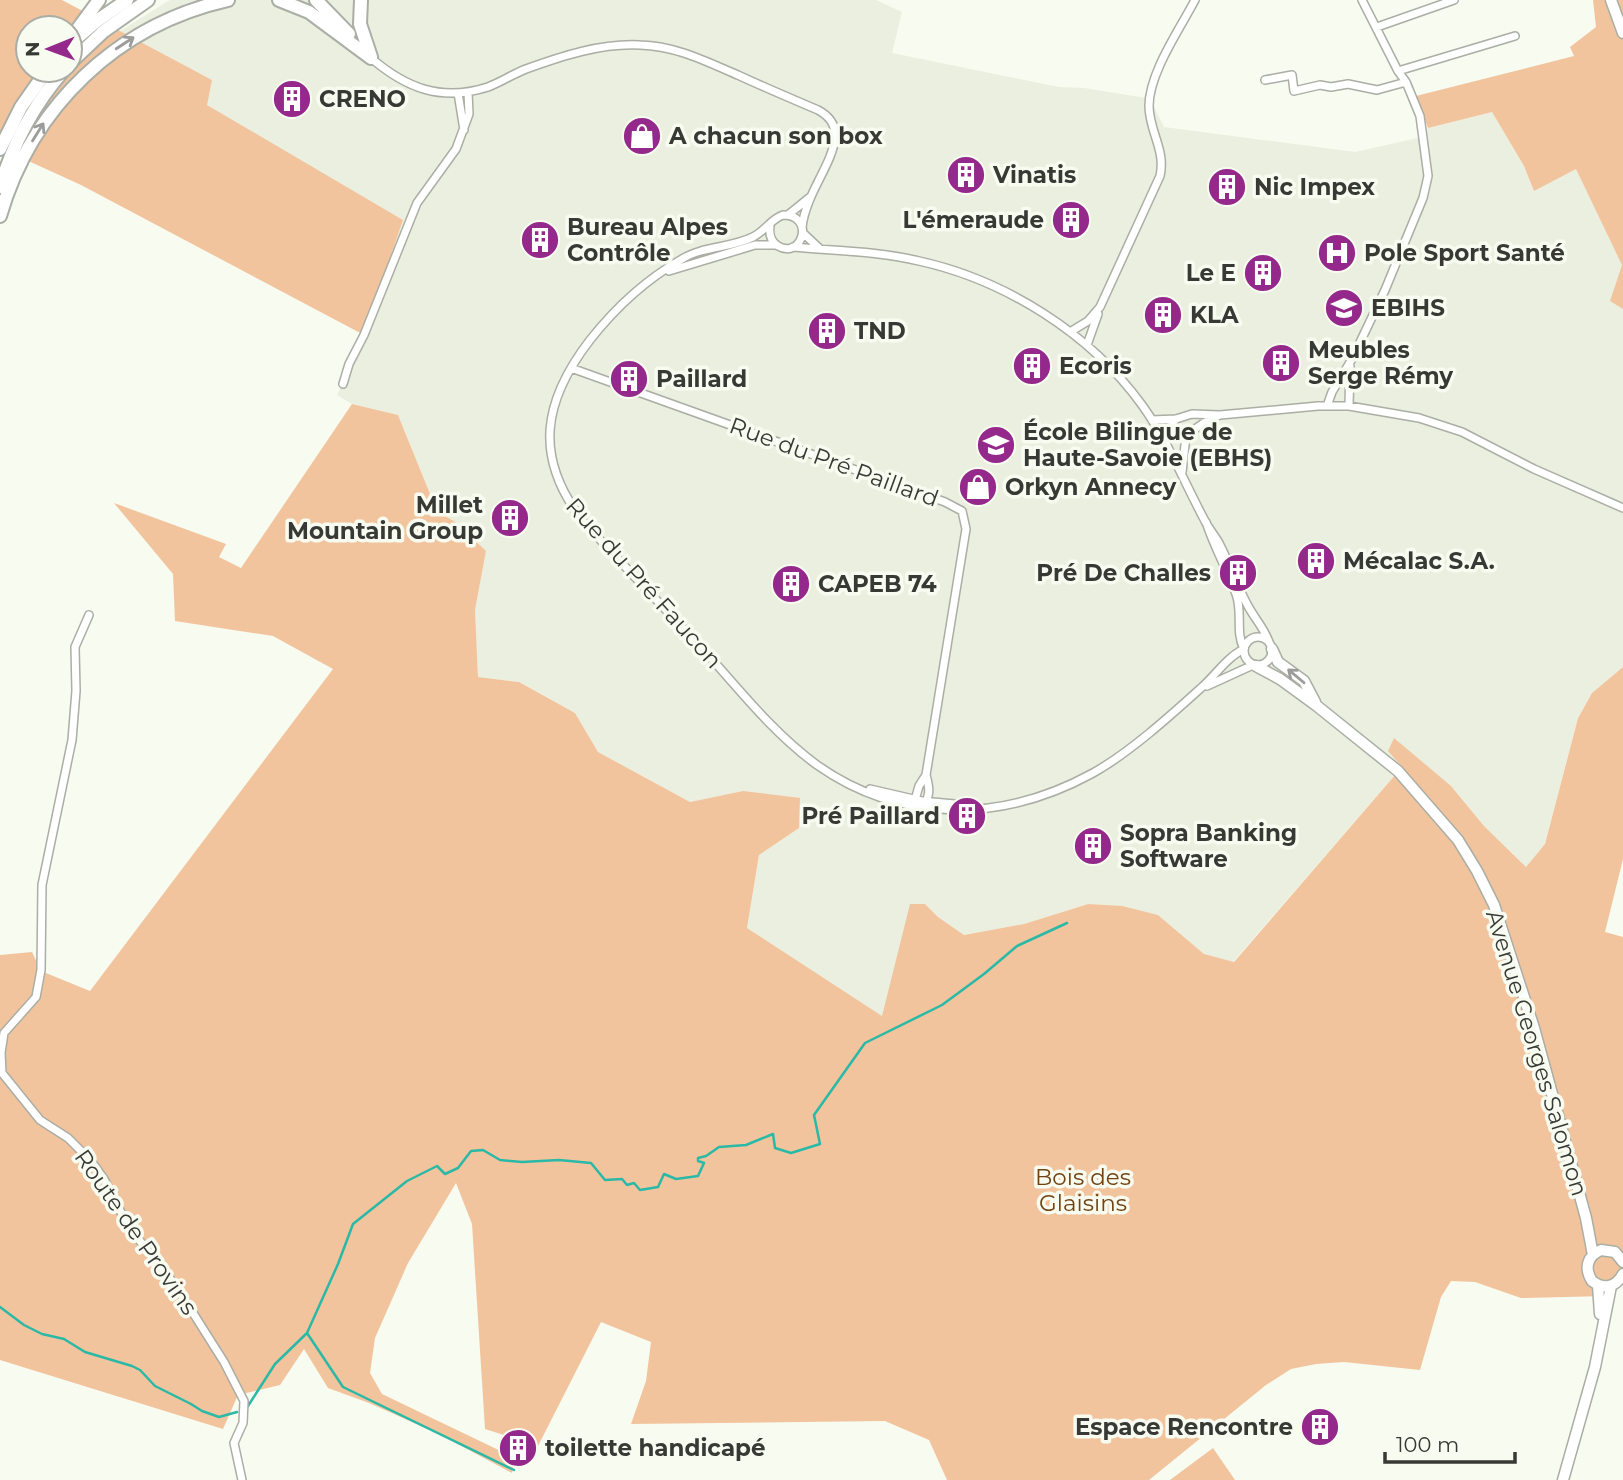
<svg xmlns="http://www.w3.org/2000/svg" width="1623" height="1480" viewBox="0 0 1623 1480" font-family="Montserrat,sans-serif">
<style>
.built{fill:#eaefdf}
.green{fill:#f2c49d;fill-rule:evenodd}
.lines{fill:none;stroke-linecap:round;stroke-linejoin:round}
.stream{stroke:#2ab9a6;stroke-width:2.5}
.street-casing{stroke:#abaea5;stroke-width:10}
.secondary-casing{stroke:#abaea5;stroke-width:13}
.highway-casing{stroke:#abaea5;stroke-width:16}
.street{stroke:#fff;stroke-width:7}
.secondary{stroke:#fff;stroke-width:10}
.highway{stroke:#fff;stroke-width:12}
.oneway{stroke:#9c9c9a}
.labels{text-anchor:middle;stroke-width:7;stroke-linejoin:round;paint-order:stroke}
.poi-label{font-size:23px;font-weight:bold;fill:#383935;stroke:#f7fbf0;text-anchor:start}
.street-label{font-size:23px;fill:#383935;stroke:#f7fbf0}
.park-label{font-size:23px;fill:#724211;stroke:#f7fbf0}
</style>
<rect width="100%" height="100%" fill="#f7fbf0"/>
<path class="built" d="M 170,0 L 876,0 L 902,12 L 892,53 L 1059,87 L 1084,88 L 1146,98 L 1146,90 L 1164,127 L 1355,152 L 1422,137 L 1428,128 L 1492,112 L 1524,166 L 1534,191 L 1576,168 L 1623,265 L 1611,301 L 1623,309 L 1623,667 L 1592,693 L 1578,717 L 1545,844 L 1526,867 L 1484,826 L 1451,786 L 1402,767 L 1233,962 L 1204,954 L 1158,915 L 1087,904 L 1024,924 L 964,935 L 938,917 L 925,904 L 883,1017 L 747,928 L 759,855 L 799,828 L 743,791 L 690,802 L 598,752 L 575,713 L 519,682 L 478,677 L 475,610 L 486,551 L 457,523 L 437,511 L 398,415 L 352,404 L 337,395 L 364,335 L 403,220 L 206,105 L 212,80 L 120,31 Z"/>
<path class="green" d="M 0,0 L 62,0 L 212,80 L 207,105 L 403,220 L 364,335 L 81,185 L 0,148 ZM 28,28 L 70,28 L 70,70 L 28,70 Z
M 1593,0 L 1623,0 L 1623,309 L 1610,301 L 1622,265 L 1576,169 L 1534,191 L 1524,166 L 1492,112 L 1428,128 L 1416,96 L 1574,56 L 1570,47 L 1596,27 Z
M 352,404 L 398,415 L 437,511 L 457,523 L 486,551 L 475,610 L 478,677 L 519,682 L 575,713 L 598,752 L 690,802 L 743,791 L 800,798 L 799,828 L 759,855 L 747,928 L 882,1016 L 910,904 L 925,904 L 938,917 L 964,935 L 1024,924 L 1088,904 L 1122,906 L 1158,915 L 1204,954 L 1234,962 L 1402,767 L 1388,751 L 1394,738 L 1451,786 L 1484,826 L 1526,867 L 1545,844 L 1578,718 L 1592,693 L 1623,667 L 1623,859 L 1605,932 L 1623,937 L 1623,1275 L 1607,1296 L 1521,1298 L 1475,1282 L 1451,1281 L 1441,1297 L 1420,1370 L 1344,1362 L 1316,1364 L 1291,1369 L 1266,1385 L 1149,1480 L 947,1480 L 929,1440 L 885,1421 L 631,1424 L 646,1381 L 651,1342 L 601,1322 L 538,1446 L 485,1429 L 472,1224 L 456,1183 L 408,1263 L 375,1338 L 370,1373 L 382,1394 L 515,1458 L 512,1473 L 439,1434 L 369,1403 L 328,1388 L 304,1349 L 280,1385 L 238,1395 L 223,1429 L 0,1360 L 0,955 L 32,952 L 41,971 L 90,991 L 333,669 L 273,636 L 175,621 L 173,574 L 114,503 L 226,544 L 219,557 L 241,568 Z
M 1213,1448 L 1235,1480 L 1170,1480 Z"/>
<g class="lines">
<path class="stream" d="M 0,1307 L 24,1325 L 42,1334 L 64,1339 L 85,1352 L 132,1366 L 140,1370 L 155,1386 L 191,1404 L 202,1411 L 219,1417 L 237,1412
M 307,1333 L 343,1387 L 514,1470
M 248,1406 L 275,1364 L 307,1333 L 338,1264 L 353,1224 L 407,1181 L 437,1166 L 445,1174 L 458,1168 L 471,1151 L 483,1150 L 500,1160 L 522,1162 L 559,1160 L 591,1163 L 605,1180 L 622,1179 L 627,1185 L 634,1183 L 640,1190 L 658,1187 L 664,1174 L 676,1179 L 698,1176 L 704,1163 L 698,1161 L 698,1158 L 706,1156 L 719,1147 L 746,1145 L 773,1134 L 775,1148 L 791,1153 L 820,1144 L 814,1115 L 865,1043 L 942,1005 L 984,974 L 1017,946 L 1067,923"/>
<g class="street-casing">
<path id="street" d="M 1377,27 L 1454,0
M 371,58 C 406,88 441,102 488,87 C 501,82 513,74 526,69 C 562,56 601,43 640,45 C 677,46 707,62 740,76 C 766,88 792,99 818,110 C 829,116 836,125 835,137 C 833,164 806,193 802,227
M 1398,71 L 1515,36
M 1265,80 L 1292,75 L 1294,91 L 1320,85 L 1331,87 L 1348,84 L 1377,90 L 1406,82
M 458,93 L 464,130
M 788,215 L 809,198
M 770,226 C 769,234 770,241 778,246 C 802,260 816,215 783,215 C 771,219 765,231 753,237 C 731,248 703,246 682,259 C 645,280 616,307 590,340 C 543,401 533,457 583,521 C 622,564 662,606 702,648 C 738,688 773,733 817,765 C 902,825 1004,822 1093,773 C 1129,753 1170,716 1201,688 C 1215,676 1227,657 1244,649 C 1235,632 1243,612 1236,594 C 1227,569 1214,547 1206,522
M 803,233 L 820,249
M 793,247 C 835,251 878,251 919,261 C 1005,280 1090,333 1142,405 C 1168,441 1184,482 1205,521 C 1209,529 1215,536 1219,543 C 1230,564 1237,586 1248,606 C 1255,619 1264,628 1269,642
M 669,271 L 755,245 L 776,245
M 1070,332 L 1088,321 L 1100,307 L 1160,176 C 1166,150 1149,131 1149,106 C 1149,73 1180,29 1195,0
M 1087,345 L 1098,314
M 571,368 L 945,502 L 962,511 L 966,529 L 926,775 C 930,789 931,798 920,808 L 915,800 L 919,786 L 926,775
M 343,384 L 349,364 L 364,335 L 417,203 L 456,149 L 469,114 L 468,92
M 1327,406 L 1332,392 L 1352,359 L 1385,290 L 1423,198 L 1428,176 L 1420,116 L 1406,82 L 1398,71 L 1362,0
M 1349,406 L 1350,366
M 1152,420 L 1176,419 L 1192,414 L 1219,415
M 1163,437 C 1192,440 1194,424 1220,415 L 1318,406 L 1349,406 L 1419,418 L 1462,432 L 1534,469 L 1623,508
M 1163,437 L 1176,419
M 1182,472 L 1186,436
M 89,615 L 75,647 L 76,691 L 72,740 L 42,885 L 41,970 L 36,997 L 4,1033 L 1,1053 L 2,1073 L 40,1120 L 68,1138 L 91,1161 L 104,1179 L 128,1226 L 176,1286 L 224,1362 L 244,1401 L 243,1423 L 234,1443 L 242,1480
M1244 651a14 14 0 1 1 28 0a14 14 0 1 1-28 0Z
M 1207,686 L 1253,665
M 870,789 L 922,801 L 976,806"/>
</g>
<g class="secondary-casing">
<path id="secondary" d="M 1611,0 L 1623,33
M 1272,649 L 1278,662 L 1304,681 L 1315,702
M 1256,666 L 1280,679 L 1317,706 L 1398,771 L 1458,840 L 1477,871 L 1494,905 L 1534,1028 L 1586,1218 L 1593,1255
M 1623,1262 L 1615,1252 L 1601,1250 C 1587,1256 1584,1268 1592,1281 C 1604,1290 1616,1287 1623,1274
M 1598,1285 L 1600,1314
M 1563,1480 L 1595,1367 L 1611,1286"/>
</g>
<g class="highway-casing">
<path id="highway" d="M 279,0 L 309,12 L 371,58
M 316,0 L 349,34
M 361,0 L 360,24 L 371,57
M 74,34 L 99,0
M 70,44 L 98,20 L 127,0
M 70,63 L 104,31 L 148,0
M 0,149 L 21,107 L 47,70
M 0,187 C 13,144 34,104 64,70
M 0,216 C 32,106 117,25 228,0"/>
</g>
<use href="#street" class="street"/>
<use href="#secondary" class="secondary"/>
<use href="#highway" class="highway"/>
</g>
<defs><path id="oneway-shaft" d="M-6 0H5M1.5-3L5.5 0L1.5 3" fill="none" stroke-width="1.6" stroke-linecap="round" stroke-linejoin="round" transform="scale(1.75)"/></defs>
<g class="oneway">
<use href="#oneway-shaft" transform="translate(125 43) rotate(-33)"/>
<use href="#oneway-shaft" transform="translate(38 132) rotate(-58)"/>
<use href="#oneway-shaft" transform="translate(1296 676) rotate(-140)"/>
</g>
<defs>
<g id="building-disc" transform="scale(2.0125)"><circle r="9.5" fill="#94298b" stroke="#f7fbf0"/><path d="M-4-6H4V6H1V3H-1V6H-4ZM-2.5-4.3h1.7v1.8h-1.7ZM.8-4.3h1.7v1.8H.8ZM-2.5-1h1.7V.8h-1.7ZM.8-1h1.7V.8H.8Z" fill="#fff"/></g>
<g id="shop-disc" transform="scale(2.0125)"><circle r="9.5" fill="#94298b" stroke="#f7fbf0"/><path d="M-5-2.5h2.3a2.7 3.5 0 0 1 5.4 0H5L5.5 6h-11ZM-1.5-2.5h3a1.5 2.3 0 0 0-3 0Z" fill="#fff"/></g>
<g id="hospital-disc" transform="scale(2.0125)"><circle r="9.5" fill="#94298b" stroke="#f7fbf0"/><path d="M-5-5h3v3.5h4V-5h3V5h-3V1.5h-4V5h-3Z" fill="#fff"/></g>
<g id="school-disc" transform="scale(2.0125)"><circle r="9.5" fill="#94298b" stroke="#f7fbf0"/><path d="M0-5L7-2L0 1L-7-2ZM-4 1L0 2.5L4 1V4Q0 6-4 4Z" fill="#fff"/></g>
</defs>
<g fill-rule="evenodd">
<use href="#building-disc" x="292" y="99"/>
<use href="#shop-disc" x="642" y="136"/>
<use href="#building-disc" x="966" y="175"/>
<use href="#building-disc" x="1227" y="187"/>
<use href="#building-disc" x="1071" y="220"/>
<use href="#building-disc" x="540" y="240"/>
<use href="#hospital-disc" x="1337" y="253"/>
<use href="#building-disc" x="1263" y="273"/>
<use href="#school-disc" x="1344" y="308"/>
<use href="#building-disc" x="1163" y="315"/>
<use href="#building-disc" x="827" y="331"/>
<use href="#building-disc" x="1281" y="363"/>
<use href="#building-disc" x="1032" y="366"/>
<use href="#building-disc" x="629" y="379"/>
<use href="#school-disc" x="996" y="445"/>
<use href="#shop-disc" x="978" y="487"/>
<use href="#building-disc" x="510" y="518"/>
<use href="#building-disc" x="1316" y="561"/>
<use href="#building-disc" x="1238" y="573"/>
<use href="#building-disc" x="791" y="584"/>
<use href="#building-disc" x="967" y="816"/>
<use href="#building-disc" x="1093" y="846"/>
<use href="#building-disc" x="1320" y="1427"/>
<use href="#building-disc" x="518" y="1448"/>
</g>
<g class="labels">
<g class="poi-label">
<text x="319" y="107">CRENO</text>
<text x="669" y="144">A chacun son box</text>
<text x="993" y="183">Vinatis</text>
<text x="1254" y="195">Nic Impex</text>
<text x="1044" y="228" text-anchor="end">L'émeraude</text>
<text x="567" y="235">Bureau Alpes<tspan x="567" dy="26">Contrôle</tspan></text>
<text x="1364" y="261">Pole Sport Santé</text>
<text x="1236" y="281" text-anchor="end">Le E</text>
<text x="1371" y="316">EBIHS</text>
<text x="1190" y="323">KLA</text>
<text x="854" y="339">TND</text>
<text x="1308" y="358">Meubles<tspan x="1308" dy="26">Serge Rémy</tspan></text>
<text x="1059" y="374">Ecoris</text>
<text x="656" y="387">Paillard</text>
<text x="1023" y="440">École Bilingue de<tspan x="1023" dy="26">Haute-Savoie (EBHS)</tspan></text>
<text x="1005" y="495">Orkyn Annecy</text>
<text x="483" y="513" text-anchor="end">Millet<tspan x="483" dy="26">Mountain Group</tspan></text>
<text x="1343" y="569">Mécalac S.A.</text>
<text x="1211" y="581" text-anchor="end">Pré De Challes</text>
<text x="818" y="592">CAPEB 74</text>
<text x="940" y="824" text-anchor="end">Pré Paillard</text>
<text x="1120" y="841">Sopra Banking<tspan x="1120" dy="26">Software</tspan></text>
<text x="1293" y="1435" text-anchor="end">Espace Rencontre</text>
<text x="545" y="1456">toilette handicapé</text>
</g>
<g class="street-label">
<text transform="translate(834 462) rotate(20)" y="8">Rue du Pré Paillard</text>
<text transform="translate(644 583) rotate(48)" y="8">Rue du Pré Faucon</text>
<text transform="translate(1537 1053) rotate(73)" y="8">Avenue Georges Salomon</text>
<text transform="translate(136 1232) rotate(55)" y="8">Route de Provins</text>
</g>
<g class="park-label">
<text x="1083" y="1185">Bois des<tspan x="1083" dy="26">Glaisins</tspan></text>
</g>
</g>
<g transform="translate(49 49) rotate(269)"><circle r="33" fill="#f7fbf0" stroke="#abada5" stroke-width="2"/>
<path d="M0-5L12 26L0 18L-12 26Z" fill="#94298b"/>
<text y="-10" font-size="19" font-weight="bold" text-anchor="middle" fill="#383935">N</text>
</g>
<path d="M1385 1452v10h130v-10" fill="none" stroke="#383935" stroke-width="3.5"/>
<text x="1396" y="1452" font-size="21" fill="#383935" stroke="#f7fbf0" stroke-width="5" paint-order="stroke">100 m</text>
</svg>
